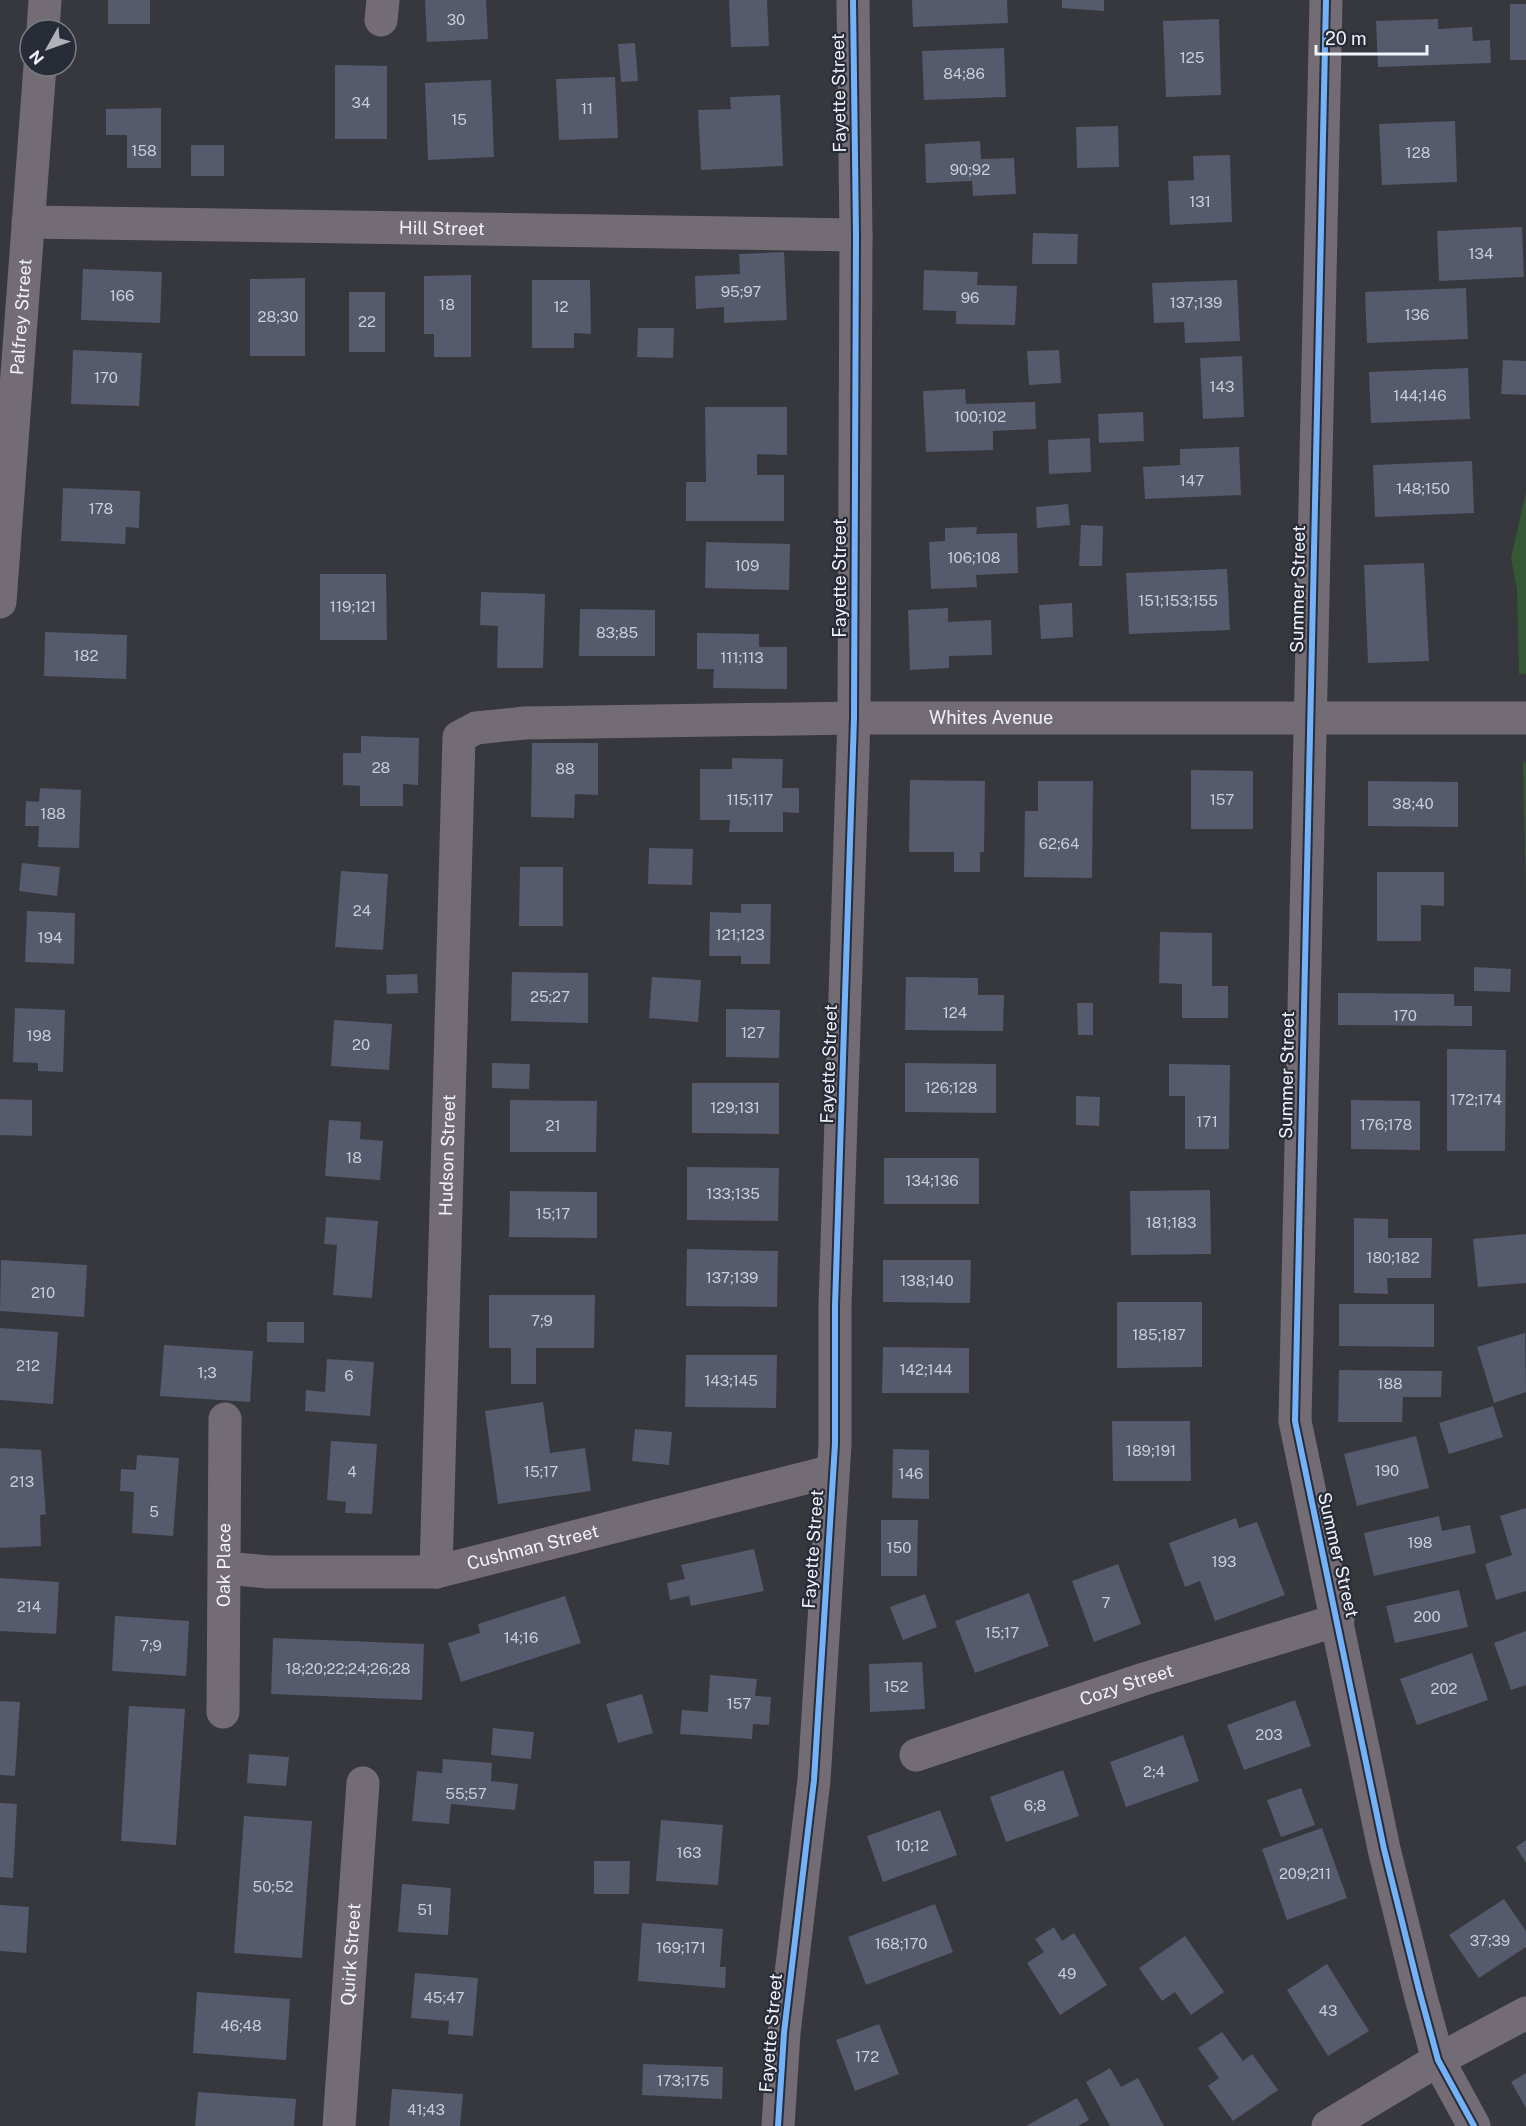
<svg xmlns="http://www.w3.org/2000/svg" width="1526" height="2126" viewBox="0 0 1526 2126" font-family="'Public Sans',sans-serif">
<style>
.green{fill:#345834}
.building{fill:#555a6c}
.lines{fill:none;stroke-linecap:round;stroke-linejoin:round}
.minor{stroke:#746c74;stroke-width:33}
.cycleway-casing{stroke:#282c37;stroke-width:10}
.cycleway{stroke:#73b2f8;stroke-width:6}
.labels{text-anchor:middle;stroke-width:4.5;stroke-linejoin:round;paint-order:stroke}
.number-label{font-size:15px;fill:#cacdd7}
.street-label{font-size:18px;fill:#f1f3fb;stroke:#282c37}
</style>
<rect width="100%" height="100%" fill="#36383e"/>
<path class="green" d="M 1526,492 L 1526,674 L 1519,674 L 1517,589 L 1511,558 Z
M 1523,762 L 1526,763 L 1526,896 Z"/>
<path class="building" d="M 108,0 L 150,0 L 150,24 L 108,24 Z
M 425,0 L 486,0 L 488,39 L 427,42 Z
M 729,0 L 767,0 L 769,46 L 731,47 Z
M 912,0 L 1007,0 L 1008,23 L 913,27 Z
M 1062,0 L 1104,0 L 1104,11 L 1062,8 Z
M 1510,4 L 1526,4 L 1526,60 L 1510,60 Z
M 1219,19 L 1221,95 L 1166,97 L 1163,21 Z
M 1438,19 L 1438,29 L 1472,27 L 1473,41 L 1490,40 L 1491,63 L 1378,67 L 1376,21 Z
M 635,43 L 638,81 L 621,82 L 618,44 Z
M 1004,48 L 1006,97 L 924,100 L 922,51 Z
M 335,65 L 387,66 L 387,139 L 335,139 Z
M 615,77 L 618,138 L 559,140 L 556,79 Z
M 491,80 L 494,157 L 428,160 L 425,83 Z
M 780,95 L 783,166 L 701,170 L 698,110 L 731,109 L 730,97 Z
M 161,108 L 161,168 L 127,168 L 127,135 L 106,135 L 106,109 Z
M 1455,121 L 1457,182 L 1382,185 L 1379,124 Z
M 1118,126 L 1119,167 L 1077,168 L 1076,127 Z
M 980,141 L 981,159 L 1014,158 L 1016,194 L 973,196 L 972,181 L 926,183 L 925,144 Z
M 191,145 L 224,145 L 224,176 L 191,176 Z
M 1230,155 L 1232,222 L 1170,225 L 1168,181 L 1194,180 L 1193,156 Z
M 1522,227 L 1524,277 L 1439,281 L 1437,231 Z
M 1033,233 L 1078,234 L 1077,264 L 1032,264 Z
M 784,252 L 787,320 L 724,323 L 724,307 L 696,309 L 695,276 L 740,274 L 739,254 Z
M 83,269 L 162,272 L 160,323 L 81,320 Z
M 924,270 L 978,272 L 977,285 L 1017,286 L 1015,325 L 956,324 L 956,311 L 923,310 Z
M 471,275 L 471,357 L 434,357 L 434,334 L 424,334 L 424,276 Z
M 305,278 L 305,356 L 250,356 L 250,279 Z
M 532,280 L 590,280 L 591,334 L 574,333 L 574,348 L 532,348 Z
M 1237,280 L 1240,341 L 1185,343 L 1184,322 L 1154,323 L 1152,283 Z
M 1466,288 L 1468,339 L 1367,343 L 1365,292 Z
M 349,292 L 385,292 L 385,352 L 349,352 Z
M 638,328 L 674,328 L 673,358 L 637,357 Z
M 73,350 L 142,353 L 139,406 L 71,404 Z
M 1059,350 L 1061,383 L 1029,385 L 1027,351 Z
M 1242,356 L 1244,417 L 1203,419 L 1200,358 Z
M 1503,360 L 1526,361 L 1526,395 L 1501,394 Z
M 1468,368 L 1470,419 L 1371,423 L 1369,372 Z
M 965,389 L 966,404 L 1035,402 L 1036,429 L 993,431 L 993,450 L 926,452 L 923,391 Z
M 705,407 L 787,407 L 787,455 L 757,454 L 757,475 L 784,475 L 784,521 L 686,521 L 686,482 L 706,482 Z
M 1143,412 L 1144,441 L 1099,443 L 1098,414 Z
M 1090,438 L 1091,472 L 1049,474 L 1048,440 Z
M 1239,447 L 1241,495 L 1145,499 L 1143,467 L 1180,465 L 1180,449 Z
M 1472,461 L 1474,513 L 1375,517 L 1373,465 Z
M 63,488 L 140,491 L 139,528 L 126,527 L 125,544 L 61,541 Z
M 1068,504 L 1070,525 L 1037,528 L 1036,507 Z
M 1081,525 L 1103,526 L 1102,566 L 1079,566 Z
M 977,527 L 976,534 L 1017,533 L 1018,573 L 976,575 L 977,587 L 931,589 L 929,542 L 945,541 L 945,528 Z
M 706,542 L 790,544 L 789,590 L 705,588 Z
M 1424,563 L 1429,661 L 1368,663 L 1364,565 Z
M 1227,569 L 1230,630 L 1129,634 L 1126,573 Z
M 320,574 L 386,574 L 387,640 L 320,640 Z
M 481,592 L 545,594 L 543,668 L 497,668 L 498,626 L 480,625 Z
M 1072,603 L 1073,637 L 1041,639 L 1039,605 Z
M 948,608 L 948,622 L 991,620 L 992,655 L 949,656 L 949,668 L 910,670 L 908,610 Z
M 580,609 L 655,610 L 655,656 L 579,656 Z
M 45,632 L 127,635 L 126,679 L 44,676 Z
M 697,633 L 759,634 L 759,647 L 787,647 L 787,689 L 713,688 L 714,669 L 697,669 Z
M 361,736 L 419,738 L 418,785 L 403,784 L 403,806 L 360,806 L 360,786 L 343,785 L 343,753 L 361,753 Z
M 532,743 L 598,743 L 598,795 L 575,794 L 574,818 L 531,817 Z
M 732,758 L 783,759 L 782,788 L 799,788 L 799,813 L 783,812 L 783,832 L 729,832 L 730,820 L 700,820 L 700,769 L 732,769 Z
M 1191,770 L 1253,771 L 1253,829 L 1191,829 Z
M 910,780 L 985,781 L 984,852 L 980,852 L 980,872 L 954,872 L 954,852 L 909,852 Z
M 1038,781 L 1093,781 L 1092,878 L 1024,877 L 1025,811 L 1038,811 Z
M 1368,781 L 1458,782 L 1458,827 L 1368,826 Z
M 40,788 L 81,790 L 79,848 L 38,847 L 39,826 L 25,826 L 26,801 L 39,802 Z
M 649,848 L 693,849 L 692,885 L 648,884 Z
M 22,863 L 60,867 L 57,896 L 19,891 Z
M 520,867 L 563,867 L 563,926 L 519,926 Z
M 341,871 L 388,874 L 383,950 L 335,947 Z
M 1377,872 L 1444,872 L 1444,906 L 1421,905 L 1421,941 L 1377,941 Z
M 741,904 L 771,904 L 770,964 L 741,964 L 741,956 L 709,956 L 710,912 L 741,913 Z
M 27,911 L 75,913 L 74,964 L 25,962 Z
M 1160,932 L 1212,933 L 1212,986 L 1228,986 L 1228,1018 L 1182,1018 L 1182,984 L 1159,983 Z
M 1474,967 L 1511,969 L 1510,992 L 1474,991 Z
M 512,972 L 588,973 L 588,1023 L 511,1021 Z
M 417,974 L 418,993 L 387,994 L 386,975 Z
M 652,977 L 701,980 L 698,1022 L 649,1018 Z
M 906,977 L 978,978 L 978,995 L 1004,995 L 1003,1031 L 905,1030 Z
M 1338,993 L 1454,994 L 1454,1006 L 1472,1006 L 1472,1026 L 1338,1025 Z
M 1077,1003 L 1093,1003 L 1093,1035 L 1078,1035 Z
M 15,1008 L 65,1010 L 63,1072 L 38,1071 L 38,1063 L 13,1062 Z
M 726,1009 L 780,1010 L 779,1058 L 726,1057 Z
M 334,1020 L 392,1024 L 389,1070 L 331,1066 Z
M 1447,1049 L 1506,1050 L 1505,1151 L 1447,1151 Z
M 492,1063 L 530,1064 L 529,1089 L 492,1088 Z
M 905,1063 L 996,1064 L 996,1113 L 905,1112 Z
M 1169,1064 L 1230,1065 L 1229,1149 L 1185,1149 L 1185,1096 L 1169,1096 Z
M 692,1083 L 779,1083 L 779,1134 L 692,1133 Z
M 1076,1096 L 1100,1097 L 1099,1126 L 1076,1125 Z
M 0,1099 L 32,1100 L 32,1136 L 0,1135 Z
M 510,1100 L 597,1101 L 596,1152 L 510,1152 Z
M 1351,1100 L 1420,1101 L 1420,1150 L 1351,1149 Z
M 329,1120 L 361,1122 L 360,1139 L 383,1141 L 380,1180 L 325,1176 Z
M 884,1158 L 979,1158 L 979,1204 L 884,1204 Z
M 687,1167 L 779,1168 L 778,1221 L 687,1220 Z
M 1210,1190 L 1211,1254 L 1131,1255 L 1130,1191 Z
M 510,1191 L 597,1192 L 597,1238 L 509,1237 Z
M 326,1217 L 378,1221 L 372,1298 L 333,1295 L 337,1245 L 324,1244 Z
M 1354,1218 L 1388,1219 L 1388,1238 L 1432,1238 L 1431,1278 L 1387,1278 L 1388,1294 L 1354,1293 Z
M 1526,1234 L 1526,1283 L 1478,1287 L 1473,1239 Z
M 687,1249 L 778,1251 L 777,1307 L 686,1306 Z
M 1,1260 L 87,1265 L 84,1317 L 0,1311 Z
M 883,1260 L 971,1260 L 970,1303 L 883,1302 Z
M 489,1295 L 595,1295 L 594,1348 L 536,1348 L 536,1384 L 511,1384 L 511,1348 L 489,1348 Z
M 1117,1302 L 1202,1302 L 1202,1367 L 1117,1368 Z
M 1339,1304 L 1434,1304 L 1434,1347 L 1339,1346 Z
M 267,1322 L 304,1322 L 304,1343 L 267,1342 Z
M 0,1328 L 58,1332 L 53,1404 L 0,1400 Z
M 1525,1333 L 1526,1392 L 1494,1403 L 1477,1347 Z
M 164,1345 L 253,1351 L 250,1402 L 160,1396 Z
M 883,1347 L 969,1348 L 969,1393 L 882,1393 Z
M 686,1355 L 777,1355 L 776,1408 L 685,1407 Z
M 327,1359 L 374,1362 L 370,1416 L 305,1411 L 306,1390 L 325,1392 Z
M 1339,1370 L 1442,1371 L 1441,1397 L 1403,1397 L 1402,1422 L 1338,1422 Z
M 543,1402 L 550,1453 L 585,1448 L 591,1491 L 498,1504 L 485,1411 Z
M 1493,1406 L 1503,1437 L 1449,1454 L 1439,1423 Z
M 1112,1421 L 1190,1421 L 1191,1481 L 1113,1481 Z
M 635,1429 L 672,1432 L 669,1465 L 632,1461 Z
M 1416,1436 L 1429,1488 L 1357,1506 L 1344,1454 Z
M 331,1441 L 377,1444 L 372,1514 L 345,1513 L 346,1502 L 327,1500 Z
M 0,1448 L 41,1450 L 46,1514 L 40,1515 L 41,1546 L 0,1548 Z
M 893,1449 L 929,1450 L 929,1499 L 892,1498 Z
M 137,1455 L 179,1458 L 173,1536 L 132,1533 L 134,1492 L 120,1491 L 121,1469 L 136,1470 Z
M 1526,1508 L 1526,1591 L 1496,1600 L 1485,1564 L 1512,1555 L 1500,1516 Z
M 1439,1516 L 1442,1531 L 1470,1525 L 1476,1553 L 1374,1576 L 1364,1533 Z
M 1236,1518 L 1239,1528 L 1257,1522 L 1285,1595 L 1215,1621 L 1200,1581 L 1185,1587 L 1169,1543 Z
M 881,1520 L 918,1520 L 917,1576 L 881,1576 Z
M 754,1549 L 764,1591 L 691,1606 L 689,1596 L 670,1600 L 667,1583 L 685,1579 L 681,1565 Z
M 1118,1564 L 1141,1624 L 1094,1642 L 1072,1581 Z
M 0,1578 L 59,1582 L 56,1634 L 0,1631 Z
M 1459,1590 L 1468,1627 L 1395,1643 L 1386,1606 Z
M 1029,1593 L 1049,1646 L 975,1673 L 955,1621 Z
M 925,1594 L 937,1627 L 903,1640 L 890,1607 Z
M 565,1596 L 581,1643 L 461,1682 L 448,1643 L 480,1633 L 478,1624 Z
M 115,1616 L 189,1621 L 186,1676 L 112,1671 Z
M 1526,1631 L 1526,1685 L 1511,1690 L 1494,1643 Z
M 273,1638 L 424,1644 L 422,1700 L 271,1694 Z
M 1472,1653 L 1488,1700 L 1417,1725 L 1400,1679 Z
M 922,1662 L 925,1709 L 870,1712 L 869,1664 Z
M 710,1675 L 757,1679 L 755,1696 L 771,1697 L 769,1725 L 753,1724 L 752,1739 L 680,1734 L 682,1710 L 708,1712 Z
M 642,1694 L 653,1733 L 618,1743 L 606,1704 Z
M 1295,1700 L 1311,1746 L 1244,1770 L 1227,1725 Z
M 0,1701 L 20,1702 L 15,1776 L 0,1775 Z
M 129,1706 L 185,1709 L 176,1845 L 121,1841 Z
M 493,1728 L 534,1732 L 531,1759 L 491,1755 Z
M 1183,1735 L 1199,1781 L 1126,1807 L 1110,1762 Z
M 249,1754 L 289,1757 L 286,1786 L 247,1783 Z
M 443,1759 L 492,1763 L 491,1781 L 518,1784 L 515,1810 L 451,1804 L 449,1824 L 412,1821 L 417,1771 L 442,1773 Z
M 1063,1770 L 1079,1816 L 1006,1842 L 990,1797 Z
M 1301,1788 L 1315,1825 L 1281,1837 L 1267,1800 Z
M 0,1803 L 17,1804 L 13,1878 L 0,1877 Z
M 940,1810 L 957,1855 L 883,1882 L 867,1836 Z
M 244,1816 L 312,1821 L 302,1958 L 234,1953 Z
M 661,1820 L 723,1825 L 718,1885 L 656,1881 Z
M 1322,1828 L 1347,1898 L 1287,1920 L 1262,1849 Z
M 1526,1840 L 1526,1863 L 1516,1847 Z
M 594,1861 L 630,1861 L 629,1894 L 594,1894 Z
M 402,1884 L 451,1888 L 448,1935 L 398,1932 Z
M 1504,1899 L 1526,1931 L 1526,1947 L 1479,1978 L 1449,1935 Z
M 935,1904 L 953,1952 L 866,1985 L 848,1937 Z
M 0,1905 L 29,1907 L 26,1953 L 0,1951 Z
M 642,1923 L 723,1929 L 720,1967 L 726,1967 L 725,1988 L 638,1981 Z
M 1054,1927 L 1062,1941 L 1074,1933 L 1107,1985 L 1060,2015 L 1027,1963 L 1044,1952 L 1035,1939 Z
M 1185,1936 L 1224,1992 L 1191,2015 L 1175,1992 L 1162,2001 L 1139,1968 Z
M 1327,1964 L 1369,2031 L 1328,2056 L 1287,1990 Z
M 415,1973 L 478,1978 L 473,2036 L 448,2034 L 449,2021 L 411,2018 Z
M 197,1992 L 290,1999 L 286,2060 L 193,2053 Z
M 879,2024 L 899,2074 L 855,2091 L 836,2040 Z
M 1222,2032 L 1243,2061 L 1252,2054 L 1278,2090 L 1233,2121 L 1208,2086 L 1219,2078 L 1198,2048 Z
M 643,2064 L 723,2067 L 722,2099 L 642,2095 Z
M 1110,2068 L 1121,2087 L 1138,2078 L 1164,2126 L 1110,2126 L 1086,2082 Z
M 1526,2073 L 1526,2108 L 1511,2082 Z
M 392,2089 L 463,2094 L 460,2126 L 389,2126 Z
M 198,2092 L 296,2099 L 294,2126 L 195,2126 Z
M 1077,2098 L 1089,2120 L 1078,2126 L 1026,2126 Z"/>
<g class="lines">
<g class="minor">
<path d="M 1326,0 L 1295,1421 L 1384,1849 L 1419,1990 L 1438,2060 L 1474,2126"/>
<path d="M 381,20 L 383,0"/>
<path d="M 43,30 L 45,0"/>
<path id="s1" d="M 28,222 L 856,235"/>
<path id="s2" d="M 0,602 L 40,66"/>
<path id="s3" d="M 226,1568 L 268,1572 L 436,1572 L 833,1471"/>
<path id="s4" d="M 436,1572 L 459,737 L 476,728 L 525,723 L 854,718 L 1526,718"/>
<path id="s5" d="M 223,1712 L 225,1419"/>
<path id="s6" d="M 916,1755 L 1144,1679 L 1338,1620"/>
<path id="s7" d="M 339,2126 L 363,1783"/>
<path d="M 778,2126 L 784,2033 L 814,1780 L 835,1444 L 835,1306 L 854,718 L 856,235 L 853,0"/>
<path d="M 1328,2126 L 1438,2060 L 1526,2013"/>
</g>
<g class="cycleway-casing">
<path id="cycleway" d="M 1326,0 L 1295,1421 L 1384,1849 L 1419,1990 L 1438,2060 L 1474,2126
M 778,2126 L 784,2033 L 814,1780 L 835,1444 L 835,1306 L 854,718 L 856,235 L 853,0"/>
</g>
<use href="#cycleway" class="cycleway"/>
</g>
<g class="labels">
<g class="number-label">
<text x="456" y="25">30</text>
<text x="1192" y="63">125</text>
<text x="964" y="79">84;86</text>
<text x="361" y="108">34</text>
<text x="587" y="114">11</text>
<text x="459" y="125">15</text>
<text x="144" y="156">158</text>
<text x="1418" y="158">128</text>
<text x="970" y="175">90;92</text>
<text x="1200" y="207">131</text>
<text x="1481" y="259">134</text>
<text x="741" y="297">95;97</text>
<text x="122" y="301">166</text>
<text x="970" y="303">96</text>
<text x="1196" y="308">137;139</text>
<text x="447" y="310">18</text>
<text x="561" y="312">12</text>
<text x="1417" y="320">136</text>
<text x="278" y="322">28;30</text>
<text x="367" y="327">22</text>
<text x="106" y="383">170</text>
<text x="1222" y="392">143</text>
<text x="1420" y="401">144;146</text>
<text x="980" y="422">100;102</text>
<text x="1192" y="486">147</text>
<text x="1423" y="494">148;150</text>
<text x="101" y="514">178</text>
<text x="974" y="563">106;108</text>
<text x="747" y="571">109</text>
<text x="1178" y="606">151;153;155</text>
<text x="353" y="612">119;121</text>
<text x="617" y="638">83;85</text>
<text x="86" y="661">182</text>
<text x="742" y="663">111;113</text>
<text x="381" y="773">28</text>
<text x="565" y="774">88</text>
<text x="750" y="805">115;117</text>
<text x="1222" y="805">157</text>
<text x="1413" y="809">38;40</text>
<text x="53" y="819">188</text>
<text x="1059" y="849">62;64</text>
<text x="362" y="916">24</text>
<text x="740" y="940">121;123</text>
<text x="50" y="943">194</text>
<text x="550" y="1002">25;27</text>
<text x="955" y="1018">124</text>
<text x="1405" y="1021">170</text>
<text x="753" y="1038">127</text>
<text x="39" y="1041">198</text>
<text x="361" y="1050">20</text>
<text x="951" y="1093">126;128</text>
<text x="1476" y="1105">172;174</text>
<text x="735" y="1113">129;131</text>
<text x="1207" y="1127">171</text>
<text x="1386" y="1130">176;178</text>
<text x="553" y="1131">21</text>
<text x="354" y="1163">18</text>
<text x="932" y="1186">134;136</text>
<text x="733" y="1199">133;135</text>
<text x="553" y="1219">15;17</text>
<text x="1171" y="1228">181;183</text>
<text x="1393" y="1263">180;182</text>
<text x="732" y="1283">137;139</text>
<text x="927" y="1286">138;140</text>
<text x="43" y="1298">210</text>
<text x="542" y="1326">7;9</text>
<text x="1159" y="1340">185;187</text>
<text x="28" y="1371">212</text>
<text x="926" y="1375">142;144</text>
<text x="207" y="1378">1;3</text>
<text x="349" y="1381">6</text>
<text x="731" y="1386">143;145</text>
<text x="1390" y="1389">188</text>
<text x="1151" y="1456">189;191</text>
<text x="1387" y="1476">190</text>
<text x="352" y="1477">4</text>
<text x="541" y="1477">15;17</text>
<text x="911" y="1479">146</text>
<text x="22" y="1487">213</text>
<text x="154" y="1517">5</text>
<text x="1420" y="1548">198</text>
<text x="899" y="1553">150</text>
<text x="1224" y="1567">193</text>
<text x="1106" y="1608">7</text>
<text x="29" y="1612">214</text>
<text x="1427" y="1622">200</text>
<text x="1002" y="1638">15;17</text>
<text x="521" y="1643">14;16</text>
<text x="151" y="1651">7;9</text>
<text x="348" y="1674">18;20;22;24;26;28</text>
<text x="896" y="1692">152</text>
<text x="1444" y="1694">202</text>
<text x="739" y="1709">157</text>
<text x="1269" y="1740">203</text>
<text x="1154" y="1777">2;4</text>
<text x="466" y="1799">55;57</text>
<text x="1035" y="1811">6;8</text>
<text x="912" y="1851">10;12</text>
<text x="689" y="1858">163</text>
<text x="1305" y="1879">209;211</text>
<text x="273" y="1892">50;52</text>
<text x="425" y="1915">51</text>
<text x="1490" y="1946">37;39</text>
<text x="901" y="1949">168;170</text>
<text x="681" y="1953">169;171</text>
<text x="1067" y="1979">49</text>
<text x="444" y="2003">45;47</text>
<text x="1328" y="2016">43</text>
<text x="241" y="2031">46;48</text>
<text x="867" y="2062">172</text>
<text x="683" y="2086">173;175</text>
<text x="426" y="2115">41;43</text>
</g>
<g class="street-label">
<text transform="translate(839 93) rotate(-91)" y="6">Fayette Street</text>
<text dy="6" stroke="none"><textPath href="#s1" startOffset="414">Hill Street</textPath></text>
<text dy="6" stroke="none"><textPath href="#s2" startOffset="286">Palfrey Street</textPath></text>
<text transform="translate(840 578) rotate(-90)" y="6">Fayette Street</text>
<text transform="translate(1298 589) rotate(-89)" y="6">Summer Street</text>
<text dy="6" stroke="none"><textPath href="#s4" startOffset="1370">Whites Avenue</textPath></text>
<text transform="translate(829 1064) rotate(-88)" y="6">Fayette Street</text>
<text transform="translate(1287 1075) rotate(-89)" y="6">Summer Street</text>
<text dy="6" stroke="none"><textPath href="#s4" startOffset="417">Hudson Street</textPath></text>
<text dy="6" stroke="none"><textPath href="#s3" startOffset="310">Cushman Street</textPath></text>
<text transform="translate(813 1549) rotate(-86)" y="6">Fayette Street</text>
<text transform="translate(1338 1555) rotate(77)" y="6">Summer Street</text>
<text dy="6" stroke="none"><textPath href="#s5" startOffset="147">Oak Place</textPath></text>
<text dy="6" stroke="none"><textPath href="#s6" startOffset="222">Cozy Street</textPath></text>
<text dy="6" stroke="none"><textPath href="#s7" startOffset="172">Quirk Street</textPath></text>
<text transform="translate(771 2033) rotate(-85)" y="6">Fayette Street</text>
</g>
</g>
<g transform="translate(48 48) rotate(230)"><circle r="28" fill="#282c37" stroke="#787c85" stroke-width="1.5"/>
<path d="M0-4.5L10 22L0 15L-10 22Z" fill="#b0b2b9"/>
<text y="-9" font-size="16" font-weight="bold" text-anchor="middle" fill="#f1f3fb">N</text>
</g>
<path d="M1316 45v9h111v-9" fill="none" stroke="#f1f3fb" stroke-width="3"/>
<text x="1325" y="45" font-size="18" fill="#f1f3fb" stroke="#282c37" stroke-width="4.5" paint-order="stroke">20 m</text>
</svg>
